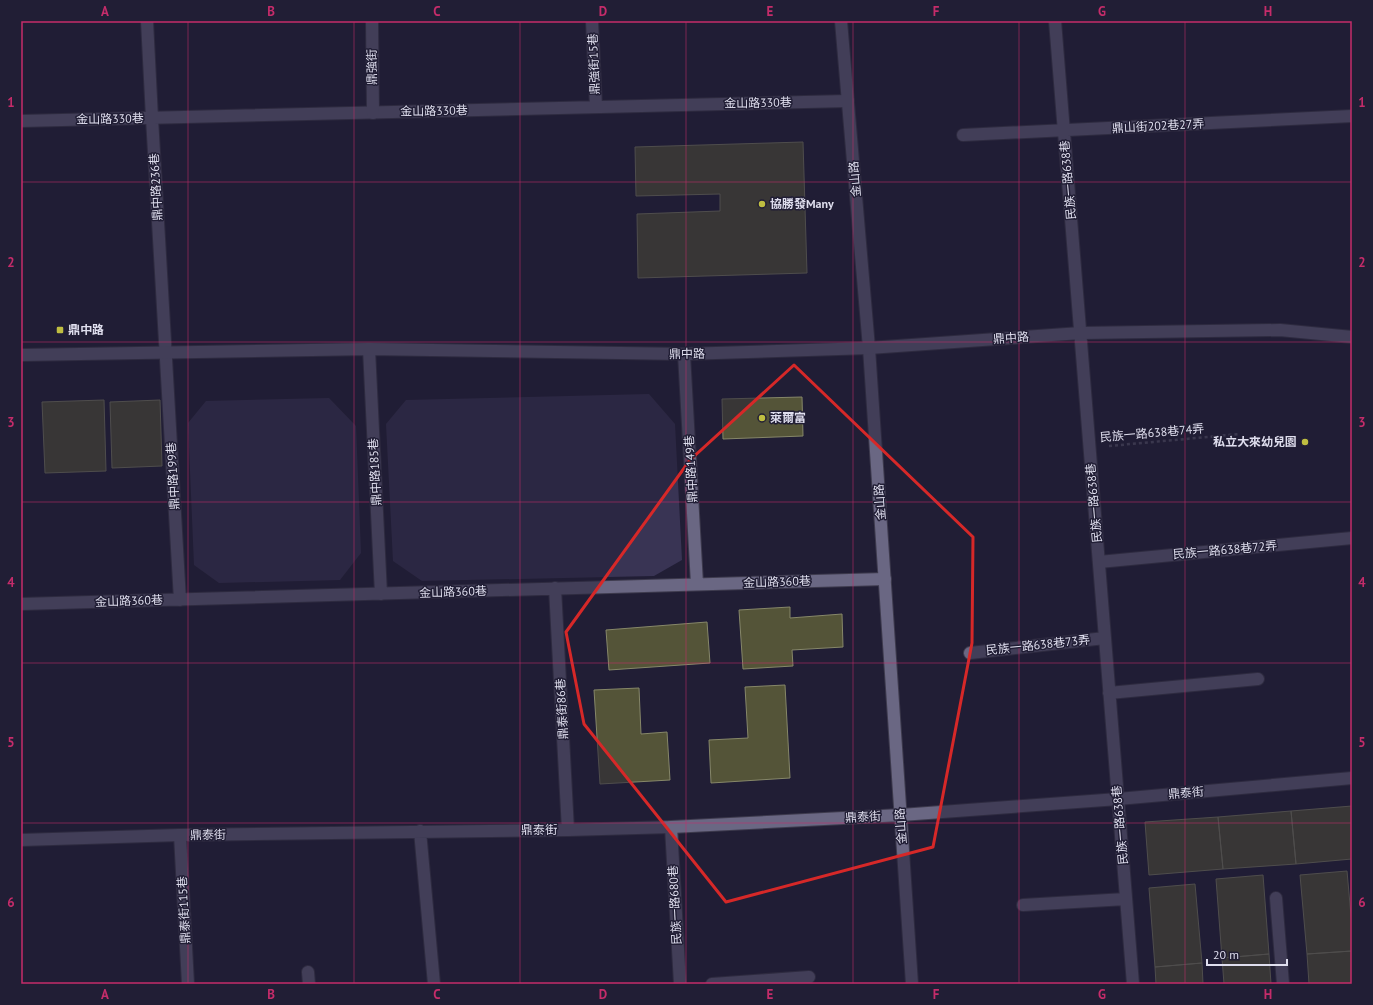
<svg xmlns="http://www.w3.org/2000/svg" width="1373" height="1005" viewBox="0 0 1373 1005" font-family="'PT Sans','Noto Sans TC',sans-serif">
<style>
.green{fill:#393454}
.building{fill:#545438;stroke:#868769}
.lines{fill:none;stroke-linecap:round;stroke-linejoin:round}
.lane-casing{stroke:#3e3b4e;stroke-width:14}
.street-casing{stroke:#3e3b4e;stroke-width:14}
.secondary-casing{stroke:#3e3b4e;stroke-width:14}
.path{stroke:#5a586d;stroke-width:2.5;stroke-dasharray:3 3;stroke-linecap:butt}
.lane{stroke:#6a6783;stroke-width:12}
.street{stroke:#6a6783;stroke-width:12}
.secondary{stroke:#6a6783;stroke-width:12}
.marked{fill:none;stroke:#d62828;stroke-width:3;stroke-linejoin:round}
.grid{fill:none;stroke:#c52c6a;stroke-width:1;stroke-opacity:0.55}
.poi-dot{fill:#bfbe41;stroke:#211e35;stroke-width:1.5}
.labels{text-anchor:middle;stroke-width:3;stroke-linejoin:round;paint-order:stroke}
.street-label{font-size:12px;fill:#dfdeee;stroke:#211e35}
.poi-label{font-size:12px;font-weight:bold;fill:#dfdeee;stroke:#211e35;text-anchor:start}
.neatline{fill:none;stroke:#c52c6a;stroke-width:1.5}
.grid-label{font-size:13px;text-anchor:middle;font-weight:bold;fill:#c52c6a}
</style>
<rect width="100%" height="100%" fill="#211e35"/>
<path class="green" d="M 649,394 L 675,424 L 682,560 L 654,576 L 422,581 L 393,561 L 386,424 L 406,400 Z
M 329,398 L 356,426 L 361,553 L 340,580 L 219,583 L 194,565 L 188,423 L 206,401 Z"/>
<path class="building" d="M 803,142 L 807,273 L 638,278 L 637,214 L 720,211 L 720,194 L 636,196 L 635,147 Z
M 802,397 L 803,436 L 723,439 L 722,399 Z
M 104,400 L 106,471 L 45,473 L 42,402 Z
M 160,400 L 162,466 L 112,468 L 110,402 Z
M 790,607 L 790,618 L 842,614 L 843,647 L 792,650 L 793,666 L 743,669 L 739,610 Z
M 707,622 L 710,663 L 609,670 L 606,630 Z
M 785,685 L 790,778 L 711,783 L 709,740 L 748,738 L 745,687 Z
M 639,688 L 641,734 L 667,732 L 670,780 L 600,784 L 594,690 Z
M 1352,806 L 1352,859 L 1296,864 L 1291,811 Z
M 1291,811 L 1296,864 L 1223,869 L 1218,817 Z
M 1218,817 L 1223,869 L 1149,875 L 1145,822 Z
M 1347,871 L 1352,927 L 1352,951 L 1307,954 L 1300,875 Z
M 1263,875 L 1269,954 L 1222,958 L 1216,879 Z
M 1195,884 L 1202,963 L 1155,967 L 1149,888 Z
M 1352,951 L 1352,984 L 1309,984 L 1307,954 Z
M 1269,954 L 1271,984 L 1224,984 L 1222,958 Z
M 1202,963 L 1203,984 L 1156,984 L 1155,967 Z"/>
<g class="lines">
<g class="lane-casing">
<path id="lane" d="M 147,21 L 152,118 L 180,600
M 592,21 L 596,107
M 1055,21 L 1133,984
M 21,121 L 848,101
M 963,135 L 1352,116
M 369,349 L 381,594
M 684,354 L 697,584
M 1099,562 L 1352,538
M 555,588 L 568,830
M 21,604 L 885,579
M 970,653 L 1105,638
M 1109,693 L 1258,679
M 671,827 L 680,984
M 180,835 L 188,984
M 1276,898 L 1283,984
M 1023,905 L 1126,899
M 308,972 L 309,984
M 712,984 L 809,977"/>
</g>
<g class="street-casing">
<path id="street" d="M 372,21 L 373,113
M 841,21 L 869,348 L 912,984
M 420,831 L 434,984
M 21,840 L 180,835 L 568,830 L 671,827 L 901,815 L 1118,799 L 1352,778"/>
</g>
<g class="secondary-casing">
<path id="secondary" d="M 21,355 L 369,349 L 684,354 L 869,348 L 1081,333 L 1280,330 L 1352,337"/>
</g>
<path class="path" d="M 1109,446 L 1240,434"/>
<use href="#lane" class="lane"/>
<use href="#street" class="street"/>
<use href="#secondary" class="secondary"/>
</g>
<path d="M0 0H1373V1005H0ZM 794,365 L 973,537 L 972,643 L 933,847 L 726,902 L 584,724 L 566,632 L 690,460 Z" fill="#211e35" fill-opacity=".55" fill-rule="evenodd"/>
<path class="marked" d="M 794,365 L 973,537 L 972,643 L 933,847 L 726,902 L 584,724 L 566,632 L 690,460 Z"/>
<path class="grid" d="M 188,21 L 188,984M 354,21 L 354,984M 520,21 L 520,984M 686,21 L 686,984M 853,21 L 853,984M 1019,21 L 1019,984M 1185,21 L 1185,984M 21,182 L 1352,182M 21,342 L 1352,342M 21,502 L 1352,502M 21,663 L 1352,663M 21,823 L 1352,823"/>
<g class="poi-dot">
<circle cx="762" cy="204" r="4"/>
<rect x="56" y="326" width="8" height="8" rx="2"/>
<circle cx="762" cy="418" r="4"/>
<circle cx="1305" cy="442" r="4"/>
</g>
<g class="labels">
<g class="street-label">
<text transform="translate(594 64) rotate(-92)" y="4">鼎強街15巷</text>
<text transform="translate(372 67) rotate(-91)" y="4">鼎強街</text>
<text transform="translate(758 103) rotate(-1)" y="4">金山路330巷</text>
<text transform="translate(434 111) rotate(-1)" y="4">金山路330巷</text>
<text transform="translate(110 119) rotate(-1)" y="4">金山路330巷</text>
<text transform="translate(1158 126) rotate(-3)" y="4">鼎山街202巷27弄</text>
<text transform="translate(855 179) rotate(-95)" y="4">金山路</text>
<text transform="translate(1068 180) rotate(-95)" y="4">民族一路638巷</text>
<text transform="translate(156 187) rotate(-93)" y="4">鼎中路236巷</text>
<text transform="translate(1011 338) rotate(-4)" y="4">鼎中路</text>
<text transform="translate(687 354) rotate(-1)" y="4">鼎中路</text>
<text transform="translate(1152 433) rotate(-5)" y="4">民族一路638巷74弄</text>
<text transform="translate(691 469) rotate(-93)" y="4">鼎中路149巷</text>
<text transform="translate(375 472) rotate(-93)" y="4">鼎中路185巷</text>
<text transform="translate(173 476) rotate(-93)" y="4">鼎中路199巷</text>
<text transform="translate(880 502) rotate(-94)" y="4">金山路</text>
<text transform="translate(1094 503) rotate(-95)" y="4">民族一路638巷</text>
<text transform="translate(1225 550) rotate(-5)" y="4">民族一路638巷72弄</text>
<text transform="translate(777 582) rotate(-2)" y="4">金山路360巷</text>
<text transform="translate(453 592) rotate(-2)" y="4">金山路360巷</text>
<text transform="translate(129 601) rotate(-2)" y="4">金山路360巷</text>
<text transform="translate(1038 645) rotate(-6)" y="4">民族一路638巷73弄</text>
<text transform="translate(562 709) rotate(-93)" y="4">鼎泰街86巷</text>
<text transform="translate(1186 793) rotate(-5)" y="4">鼎泰街</text>
<text transform="translate(863 817) rotate(-3)" y="4">鼎泰街</text>
<text transform="translate(1120 825) rotate(-95)" y="4">民族一路638巷</text>
<text transform="translate(901 826) rotate(-94)" y="4">金山路</text>
<text x="539" y="834">鼎泰街</text>
<text transform="translate(208 835) rotate(-1)" y="4">鼎泰街</text>
<text transform="translate(675 905) rotate(-93)" y="4">民族一路680巷</text>
<text transform="translate(184 910) rotate(-93)" y="4">鼎泰街115巷</text>
</g>
<g class="poi-label">
<text x="770" y="208">協勝發Many</text>
<text x="68" y="334">鼎中路</text>
<text x="770" y="422">萊爾富</text>
<text x="1297" y="446" text-anchor="end">私立大來幼兒園</text>
</g>
</g>
<rect width="1373" height="1005" fill="none" stroke="#211e35" stroke-width="44"/>
<path d="M1207 959v6h80v-6" fill="none" stroke="#dfdeee" stroke-width="2"/>
<text x="1213" y="959" font-size="12" fill="#dfdeee" stroke="#211e35" stroke-width="3" paint-order="stroke">20 m</text>
<rect x="22" y="22" width="1329" height="961" class="neatline"/>
<g class="grid-label">
<text x="105" y="16">A</text>
<text x="271" y="16">B</text>
<text x="437" y="16">C</text>
<text x="603" y="16">D</text>
<text x="770" y="16">E</text>
<text x="936" y="16">F</text>
<text x="1102" y="16">G</text>
<text x="1268" y="16">H</text>
<text x="11" y="107">1</text>
<text x="1362" y="107">1</text>
<text x="11" y="267">2</text>
<text x="1362" y="267">2</text>
<text x="11" y="427">3</text>
<text x="1362" y="427">3</text>
<text x="11" y="587">4</text>
<text x="1362" y="587">4</text>
<text x="11" y="747">5</text>
<text x="1362" y="747">5</text>
<text x="11" y="907">6</text>
<text x="1362" y="907">6</text>
<text x="105" y="999">A</text>
<text x="271" y="999">B</text>
<text x="437" y="999">C</text>
<text x="603" y="999">D</text>
<text x="770" y="999">E</text>
<text x="936" y="999">F</text>
<text x="1102" y="999">G</text>
<text x="1268" y="999">H</text>
</g>
</svg>
